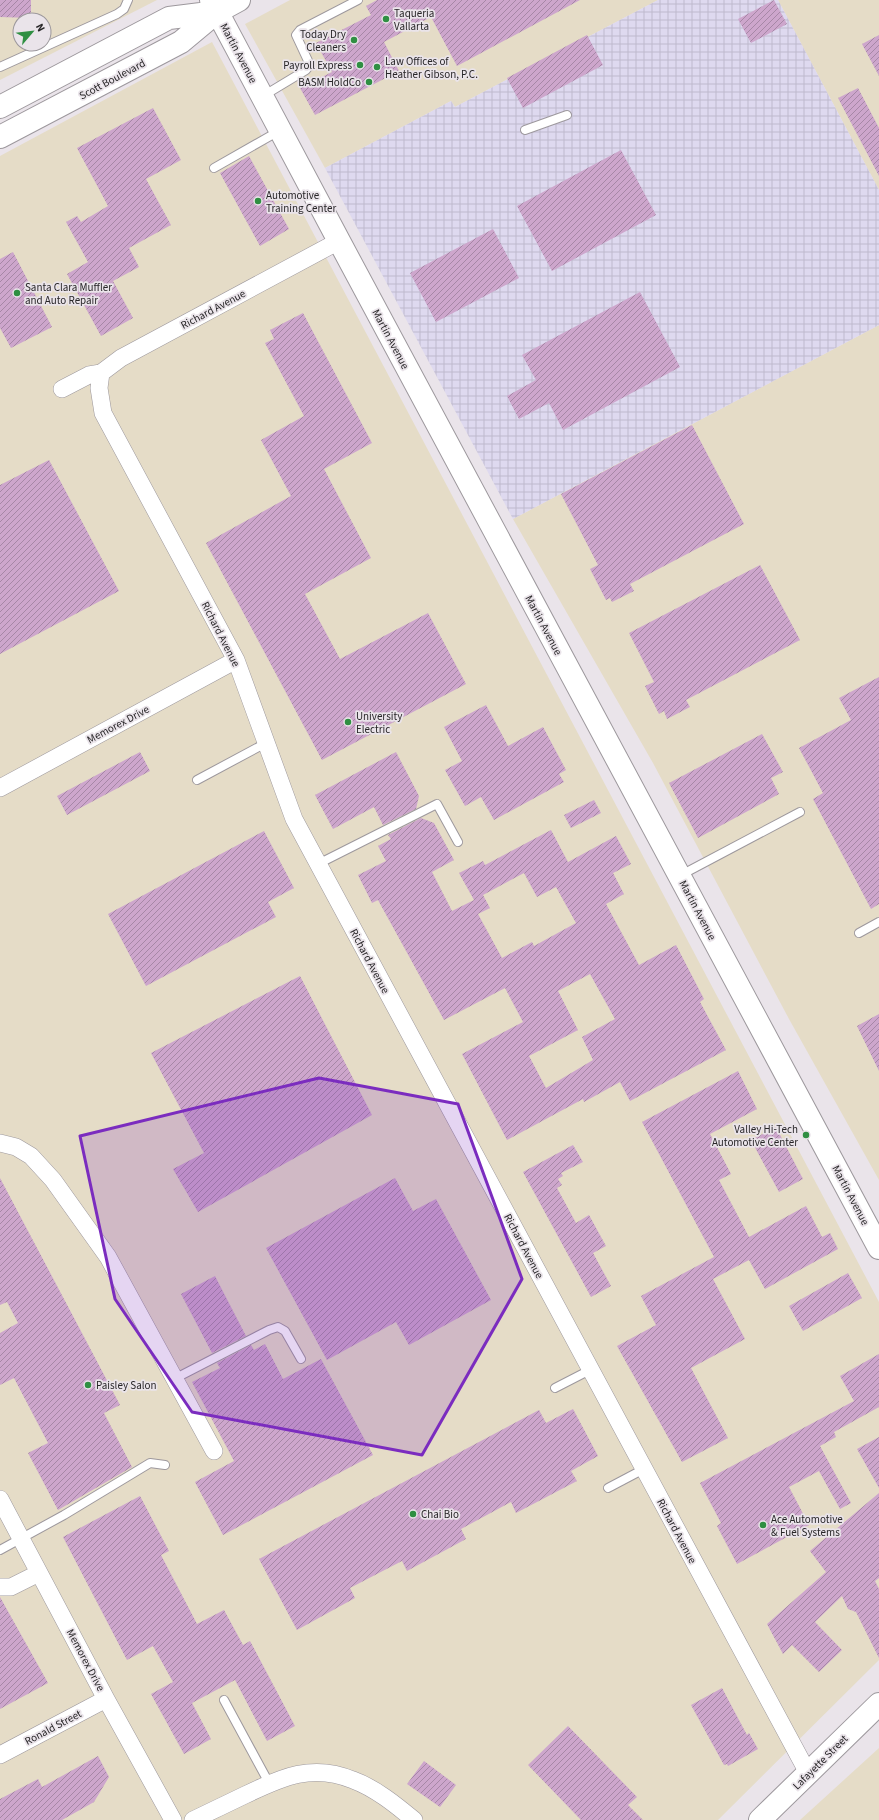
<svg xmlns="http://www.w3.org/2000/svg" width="879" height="1820" viewBox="0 0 879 1820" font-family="'Source Sans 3',sans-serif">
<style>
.commercial{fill:#e5dcc7;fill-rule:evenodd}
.industrial{fill:url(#industrial-grid)}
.building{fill:url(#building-hatch);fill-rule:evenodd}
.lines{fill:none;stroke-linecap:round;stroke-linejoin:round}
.lane-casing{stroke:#9d989d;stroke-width:10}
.street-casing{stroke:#9d989d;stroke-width:18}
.secondary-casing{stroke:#9d989d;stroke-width:24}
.primary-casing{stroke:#9d989d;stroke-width:24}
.lane{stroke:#fff;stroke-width:8}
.street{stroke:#fff;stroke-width:17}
.secondary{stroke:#fff;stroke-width:22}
.primary{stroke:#fff;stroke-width:22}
.marked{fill:#7b2cbf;fill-opacity:0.2;stroke:#7b2cbf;stroke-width:3;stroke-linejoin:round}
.poi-dot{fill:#2f8f42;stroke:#eae4ea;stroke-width:1.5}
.labels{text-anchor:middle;stroke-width:3.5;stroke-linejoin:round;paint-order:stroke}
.poi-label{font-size:11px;fill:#282628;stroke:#eae4ea;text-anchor:start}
.street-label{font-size:11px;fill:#282628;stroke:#eae4ea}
</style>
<defs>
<pattern id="industrial-grid" width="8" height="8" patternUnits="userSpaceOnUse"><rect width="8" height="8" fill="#ded9ef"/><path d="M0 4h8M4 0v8" fill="none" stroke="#bebacd"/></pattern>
<pattern id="building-hatch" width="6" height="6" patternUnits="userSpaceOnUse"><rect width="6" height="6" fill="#cda6cc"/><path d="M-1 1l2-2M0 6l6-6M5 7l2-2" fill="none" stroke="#a687a6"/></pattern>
</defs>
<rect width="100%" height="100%" fill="#eae4ea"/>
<path class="commercial" d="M 0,0 L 157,0 L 0,80 ZM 20,20 L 44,20 L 44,44 L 20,44 Z
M 290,0 L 658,0 L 455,107 L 451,101 L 325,168 L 245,24 Z
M 778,0 L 879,0 L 879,190 Z
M 212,42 L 879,1302 L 879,1660 L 718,1820 L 0,1820 L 0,156 Z
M 879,325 L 879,1180 L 789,1019 L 653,763 L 513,519 Z
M 879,1748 L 879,1820 L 800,1820 Z"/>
<path class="industrial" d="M 658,0 L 778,0 L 879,190 L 879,325 L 513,519 L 325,168 L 451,101 L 455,107 Z"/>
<path class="building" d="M 0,0 L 31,0 L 31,18 L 0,17 Z
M 377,0 L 580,0 L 457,66 L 431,17 L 384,42 L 399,71 L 315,115 L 300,88 L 332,72 L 316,43 L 371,15 L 366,6 Z
M 774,0 L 787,24 L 751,43 L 738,19 Z
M 587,35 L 603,65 L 523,108 L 507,78 Z
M 879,35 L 879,76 L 862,44 Z
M 858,88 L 879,128 L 879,176 L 838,98 Z
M 153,108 L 181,160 L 146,179 L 171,225 L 129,248 L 139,267 L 113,281 L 133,318 L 101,336 L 67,274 L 88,262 L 66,222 L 77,216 L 81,222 L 108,206 L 77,148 Z
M 621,150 L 656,215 L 552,271 L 517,206 Z
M 249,156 L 289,229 L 260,246 L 220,173 Z
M 493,229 L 519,278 L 436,322 L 410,273 Z
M 13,252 L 52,327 L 11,348 L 0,328 L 0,259 Z
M 640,292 L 680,367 L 563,430 L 549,403 L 519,419 L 507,396 L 536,380 L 522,355 Z
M 303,313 L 372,443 L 324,469 L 371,558 L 305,594 L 340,659 L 428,613 L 466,684 L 322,760 L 206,543 L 291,496 L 261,440 L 304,416 L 265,343 L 274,339 L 270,330 Z
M 692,425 L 744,524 L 630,584 L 634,591 L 612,602 L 610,598 L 606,600 L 590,569 L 598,565 L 561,494 Z
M 49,460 L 119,591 L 0,654 L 0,485 Z
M 760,565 L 800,640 L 686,700 L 690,707 L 667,719 L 664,711 L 659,714 L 645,686 L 654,682 L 629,633 Z
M 879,677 L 879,904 L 871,909 L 813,799 L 823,793 L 799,748 L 851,720 L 839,698 Z
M 486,705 L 508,746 L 543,727 L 566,770 L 559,774 L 564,782 L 494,820 L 481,797 L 465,806 L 445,770 L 462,761 L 444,727 Z
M 762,734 L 783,772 L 771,778 L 779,794 L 698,838 L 669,783 Z
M 140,752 L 150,771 L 67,815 L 57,796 Z
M 396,752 L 419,796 L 416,809 L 383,825 L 374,807 L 333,829 L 315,795 Z
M 594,800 L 601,813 L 571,828 L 564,815 Z
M 421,818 L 434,823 L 454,860 L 432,872 L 452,911 L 474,900 L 459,873 L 483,861 L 485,865 L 551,830 L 568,862 L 616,836 L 631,864 L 613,873 L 624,894 L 606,904 L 639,965 L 676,945 L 704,999 L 700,1002 L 726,1050 L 630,1101 L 620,1082 L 584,1102 L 583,1099 L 507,1140 L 462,1054 L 523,1022 L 505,988 L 444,1020 L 378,900 L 372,903 L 358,875 L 386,861 L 378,846 L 391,839 L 388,835 ZM 524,873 L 537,897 L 556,887 L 576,923 L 534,946 L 532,942 L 502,958 L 478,914 L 490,908 L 483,895 ZM 590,974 L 615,1019 L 582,1037 L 593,1060 L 546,1088 L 529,1056 L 578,1030 L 558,991 Z
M 264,831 L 294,888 L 268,902 L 276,917 L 146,986 L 108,914 Z
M 300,976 L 372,1115 L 198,1212 L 173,1169 L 204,1153 L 151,1053 Z
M 879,1014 L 879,1071 L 857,1026 Z
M 738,1071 L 757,1109 L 710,1134 L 731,1174 L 719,1180 L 749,1237 L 806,1206 L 822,1237 L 830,1233 L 838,1249 L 765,1289 L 749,1260 L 713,1279 L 745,1339 L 691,1368 L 728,1438 L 682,1462 L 617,1346 L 656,1325 L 641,1296 L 714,1257 L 642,1122 Z
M 776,1127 L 803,1179 L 779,1192 L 751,1140 Z
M 573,1145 L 583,1162 L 561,1173 L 563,1176 L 558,1179 L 562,1185 L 557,1188 L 576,1223 L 589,1215 L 606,1246 L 593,1253 L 611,1286 L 591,1297 L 523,1172 Z
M 0,1178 L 120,1405 L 104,1413 L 132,1467 L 58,1510 L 28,1453 L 48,1443 L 14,1378 L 0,1385 L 0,1333 L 18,1323 L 7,1302 L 0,1305 Z
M 395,1178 L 413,1211 L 436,1199 L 491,1300 L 409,1345 L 396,1322 L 327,1360 L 266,1248 Z
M 848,1273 L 862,1298 L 803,1331 L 789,1306 Z
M 215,1276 L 246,1336 L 212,1353 L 181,1294 Z
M 265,1344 L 283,1379 L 321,1359 L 373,1455 L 223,1535 L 195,1482 L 234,1461 L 192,1382 L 220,1368 L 217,1363 L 251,1345 L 254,1350 Z
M 879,1354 L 879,1407 L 834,1432 L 836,1437 L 820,1446 L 851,1503 L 840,1509 L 819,1471 L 789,1487 L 809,1525 L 737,1564 L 717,1526 L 721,1523 L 700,1483 L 854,1401 L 840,1376 Z
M 573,1409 L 598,1456 L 571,1471 L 577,1481 L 516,1513 L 511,1502 L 461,1529 L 466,1539 L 407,1571 L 402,1561 L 350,1588 L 355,1598 L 297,1630 L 259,1559 L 539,1410 L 546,1423 Z
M 879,1437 L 879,1488 L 857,1449 Z
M 879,1493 L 879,1578 L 875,1581 L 879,1589 L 879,1658 L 856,1612 L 848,1609 L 842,1596 L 815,1622 L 842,1650 L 819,1672 L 792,1645 L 783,1654 L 767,1624 L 826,1572 L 810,1551 Z
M 140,1496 L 169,1551 L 161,1555 L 197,1624 L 224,1610 L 243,1645 L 250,1641 L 295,1726 L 267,1741 L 235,1680 L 192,1703 L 211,1739 L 184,1754 L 151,1694 L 173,1682 L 153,1646 L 127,1660 L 63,1537 Z
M 0,1597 L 48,1683 L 0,1709 Z
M 722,1688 L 747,1735 L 749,1733 L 758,1749 L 728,1766 L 727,1764 L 724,1765 L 691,1705 Z
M 568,1726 L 637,1797 L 628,1805 L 643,1820 L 581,1820 L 528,1765 Z
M 98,1756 L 109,1777 L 94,1802 L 62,1820 L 0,1820 L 0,1799 L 38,1779 L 42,1787 Z
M 424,1761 L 456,1785 L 440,1807 L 407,1784 Z"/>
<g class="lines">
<g class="lane-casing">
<path id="lane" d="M 0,67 L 117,14 L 124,9 L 128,0
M 263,96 L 306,70 L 310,65 L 296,35 L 300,30 L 358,0
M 525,130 L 567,115
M 214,168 L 279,131
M 197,780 L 266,743
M 318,864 L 437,804 L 458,842
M 681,875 L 800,812
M 859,933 L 879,922
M 174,1379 L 269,1330 L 278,1327 L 285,1331 L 301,1359
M 555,1388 L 590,1370
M 608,1488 L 644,1469
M 0,1550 L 64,1515 L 150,1463 L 165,1465
M 224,1700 L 269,1783"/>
</g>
<g class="street-casing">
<path id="street" d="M 339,241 L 121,358 L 101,373 L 99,388 L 103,413 L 236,660 L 294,819 L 808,1773
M 62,389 L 89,375 L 101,373
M 0,788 L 236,660
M 0,1143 L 16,1147 L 31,1156 L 53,1180 L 108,1257 L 214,1451
M 0,1499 L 106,1699 L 173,1820
M 0,1587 L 11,1587 L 39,1573
M 0,1755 L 106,1699
M 193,1820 C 210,1812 228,1803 245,1795 C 282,1777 313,1763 353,1780 C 375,1788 396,1805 414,1820"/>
</g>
<g class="secondary-casing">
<path id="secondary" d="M 211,0 L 339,241 L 879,1248
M 0,107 L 169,18 L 217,12
M 0,137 L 181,42 L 217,12 L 239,0"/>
</g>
<g class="primary-casing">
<path id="primary" d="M 760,1820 L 879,1704"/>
</g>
<use href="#lane" class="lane"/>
<use href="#street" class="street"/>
<use href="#secondary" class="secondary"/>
<use href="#primary" class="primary"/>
</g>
<path class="marked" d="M 319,1078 L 458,1104 L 522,1279 L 422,1455 L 192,1412 L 115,1299 L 80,1136 Z"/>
<g class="poi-dot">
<circle cx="386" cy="19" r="4"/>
<circle cx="354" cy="40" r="4"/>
<circle cx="360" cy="65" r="4"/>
<circle cx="377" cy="67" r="4"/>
<circle cx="369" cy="82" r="4"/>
<circle cx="258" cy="201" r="4"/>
<circle cx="17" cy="293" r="4"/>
<circle cx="348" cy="722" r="4"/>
<circle cx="806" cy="1135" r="4"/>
<circle cx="88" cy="1385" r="4"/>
<circle cx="413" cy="1514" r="4"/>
<circle cx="763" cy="1525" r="4"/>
</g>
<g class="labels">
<g class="poi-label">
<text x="394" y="17">Taqueria<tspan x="394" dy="13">Vallarta</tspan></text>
<text x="346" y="38" text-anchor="end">Today Dry<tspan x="346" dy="13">Cleaners</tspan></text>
<text x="385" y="65">Law Offices of<tspan x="385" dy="13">Heather Gibson, P.C.</tspan></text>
<text x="352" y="69" text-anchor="end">Payroll Express</text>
<text x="361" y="86" text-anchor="end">BASM HoldCo</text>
<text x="266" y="199">Automotive<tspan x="266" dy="13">Training Center</tspan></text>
<text x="25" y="291">Santa Clara Muffler<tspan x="25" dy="13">and Auto Repair</tspan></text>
<text x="356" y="720">University<tspan x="356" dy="13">Electric</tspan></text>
<text x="798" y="1133" text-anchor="end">Valley Hi-Tech<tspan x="798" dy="13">Automotive Center</tspan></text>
<text x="96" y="1389">Paisley Salon</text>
<text x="421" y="1518">Chai Bio</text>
<text x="771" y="1523">Ace Automotive<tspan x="771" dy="13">&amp; Fuel Systems</tspan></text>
</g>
<g class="street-label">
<text transform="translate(239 53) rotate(62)" y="4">Martin Avenue</text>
<text transform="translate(112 79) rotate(-28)" y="4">Scott Boulevard</text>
<text transform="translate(213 309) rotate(-28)" y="4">Richard Avenue</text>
<text transform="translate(391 339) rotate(62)" y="4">Martin Avenue</text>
<text transform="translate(544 625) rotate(62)" y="4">Martin Avenue</text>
<text transform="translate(221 634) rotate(63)" y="4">Richard Avenue</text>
<text transform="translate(118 724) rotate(-28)" y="4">Memorex Drive</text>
<text transform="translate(698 910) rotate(62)" y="4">Martin Avenue</text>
<text transform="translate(370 961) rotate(62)" y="4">Richard Avenue</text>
<text transform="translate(851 1195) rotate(62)" y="4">Martin Avenue</text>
<text transform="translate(524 1246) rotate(62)" y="4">Richard Avenue</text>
<text transform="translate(677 1531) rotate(62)" y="4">Richard Avenue</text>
<text transform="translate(86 1660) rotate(62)" y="4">Memorex Drive</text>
<text transform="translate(53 1727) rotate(-28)" y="4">Ronald Street</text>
<text transform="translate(820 1762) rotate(-45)" y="4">Lafayette Street</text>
</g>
</g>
<g transform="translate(32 32) rotate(62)"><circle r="19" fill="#eae4ea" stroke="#9c989c"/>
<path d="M0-3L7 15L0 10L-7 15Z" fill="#2f8f42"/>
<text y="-6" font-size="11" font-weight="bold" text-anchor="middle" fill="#282628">N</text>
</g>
</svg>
